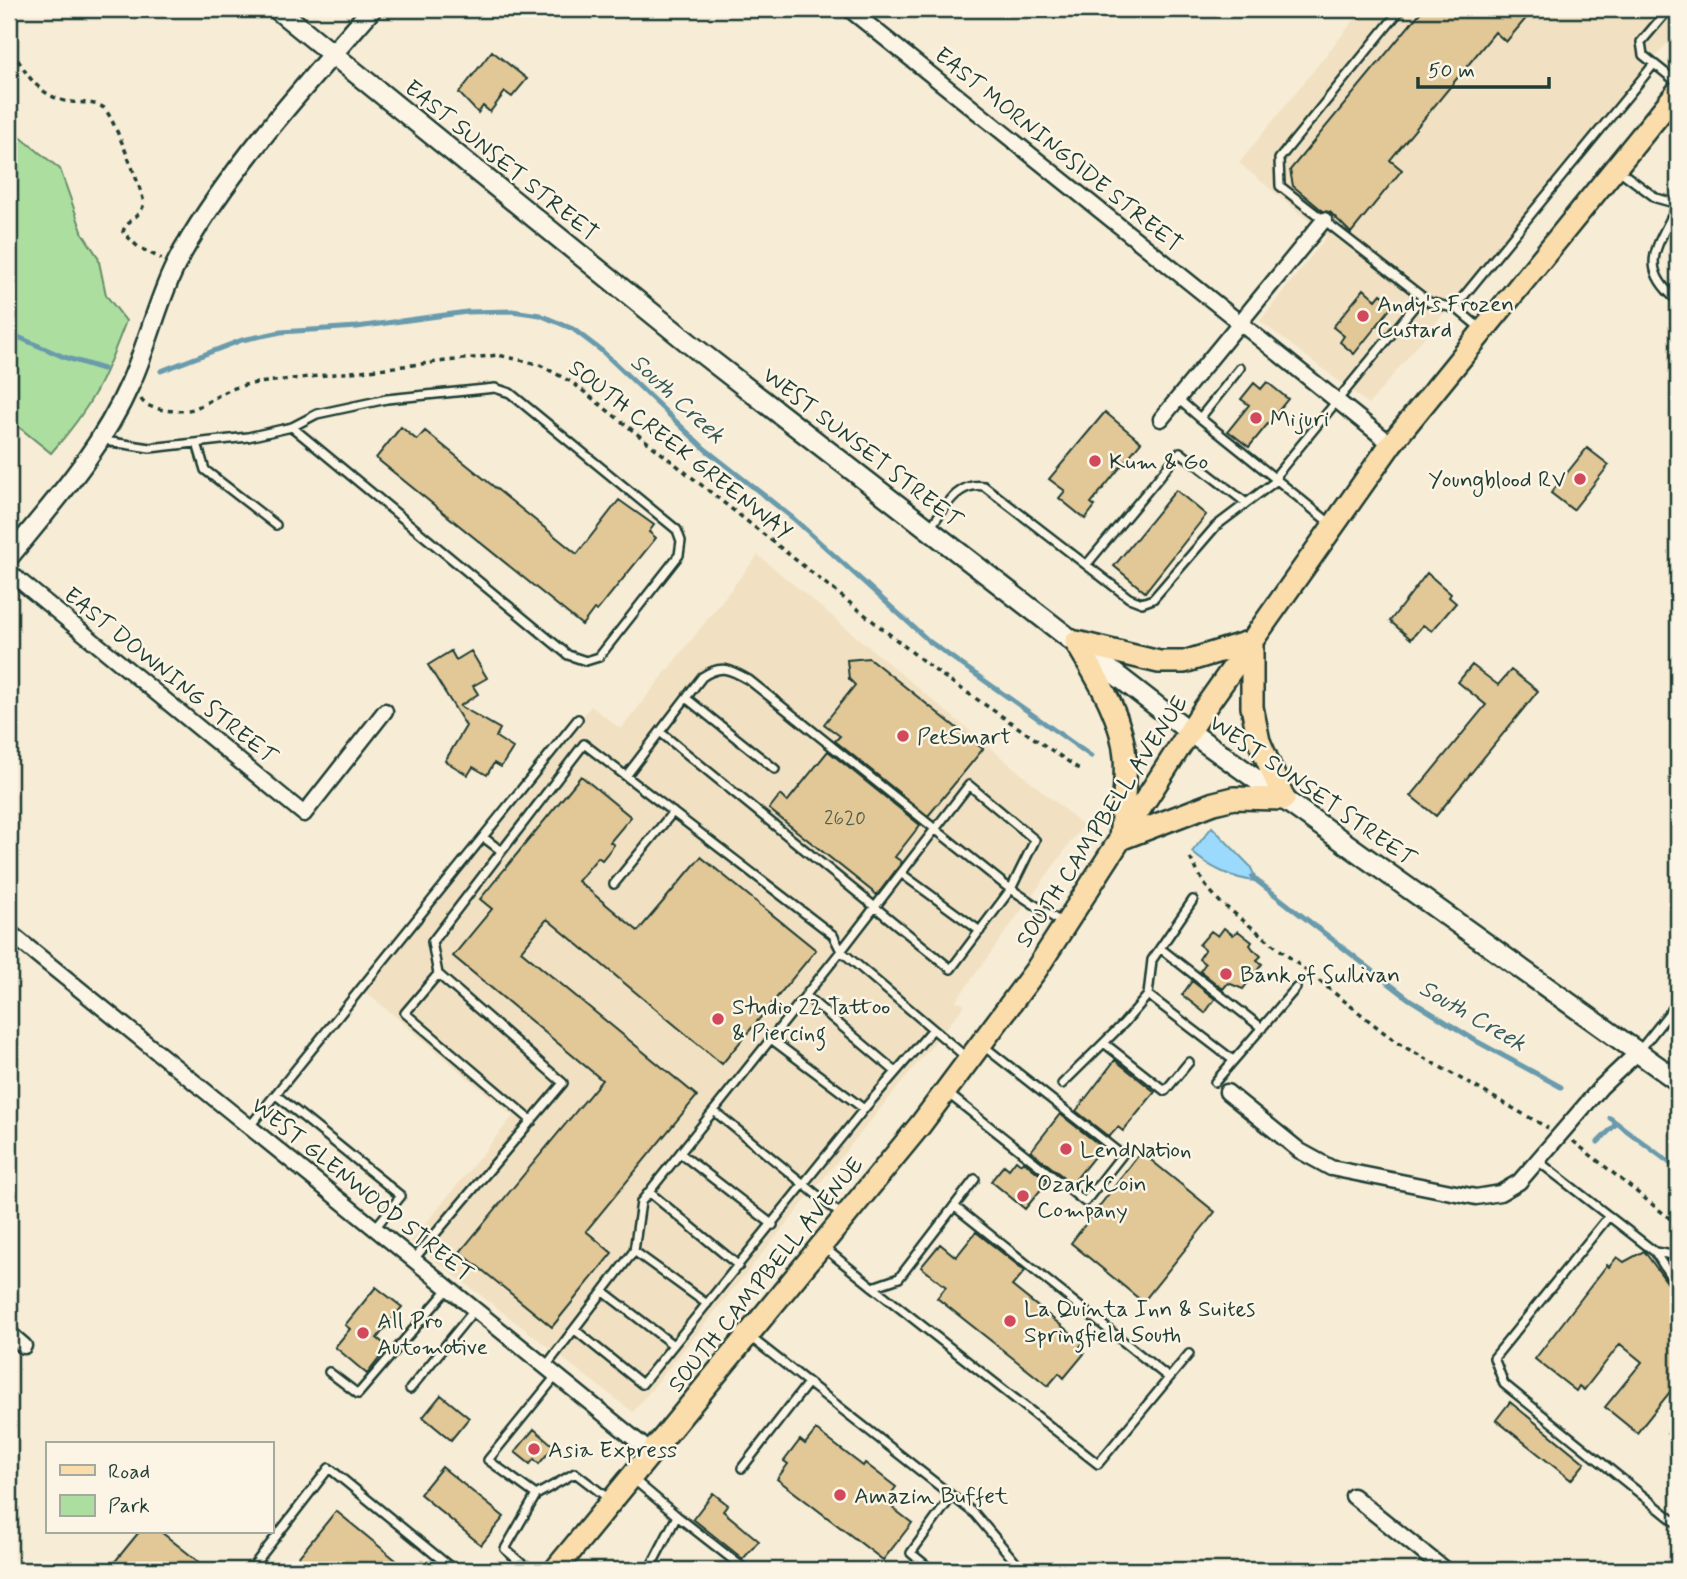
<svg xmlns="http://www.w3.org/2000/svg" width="1687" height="1579" viewBox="0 0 1687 1579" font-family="Mynerve,sans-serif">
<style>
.built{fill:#f1e1c2}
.green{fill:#acde9f;stroke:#668e6a;stroke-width:2}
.water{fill:#9bd9fd;stroke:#699bad;stroke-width:2}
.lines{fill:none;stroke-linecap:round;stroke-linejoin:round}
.stream{stroke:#699bad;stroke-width:5}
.building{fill:#e2c797;stroke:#1f3d34;stroke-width:2}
.service-casing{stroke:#1f3d34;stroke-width:12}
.minor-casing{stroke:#1f3d34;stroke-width:19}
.tertiary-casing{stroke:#1f3d34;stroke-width:23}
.secondary-casing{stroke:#1f3d34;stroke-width:24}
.primary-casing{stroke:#1f3d34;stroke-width:26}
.path{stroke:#1f3d34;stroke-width:3.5;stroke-dasharray:5 5;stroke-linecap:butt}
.service{stroke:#fcf5e5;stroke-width:7}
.minor{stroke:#fcf5e5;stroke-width:14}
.tertiary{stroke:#fcf5e5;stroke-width:18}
.secondary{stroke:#fcf5e5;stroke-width:19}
.primary{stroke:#faddab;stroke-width:21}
.poi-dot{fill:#d1495b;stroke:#fcf5e5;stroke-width:2.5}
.labels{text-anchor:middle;stroke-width:5;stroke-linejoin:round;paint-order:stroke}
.number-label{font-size:19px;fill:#50604d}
.street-label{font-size:23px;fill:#1f3d34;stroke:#fcf5e5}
.poi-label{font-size:23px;fill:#1f3d34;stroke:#fcf5e5;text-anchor:start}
.water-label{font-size:24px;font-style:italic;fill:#385c5c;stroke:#fcf5e5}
</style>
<rect width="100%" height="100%" fill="#f7ecd5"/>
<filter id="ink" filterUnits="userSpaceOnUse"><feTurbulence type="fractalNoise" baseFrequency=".0143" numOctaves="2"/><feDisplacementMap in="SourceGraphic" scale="14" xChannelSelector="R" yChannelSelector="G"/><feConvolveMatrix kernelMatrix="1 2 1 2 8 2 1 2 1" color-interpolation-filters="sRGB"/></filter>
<g filter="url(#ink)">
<path class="built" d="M 1363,9 L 1678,9 L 1678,30 L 1369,404 L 1260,321 L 1327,236 L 1239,163 Z
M 758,555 L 1083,825 L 956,1001 L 965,1005 L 633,1412 L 411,1242 L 513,1116 L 366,992 L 591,706 L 621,729 Z"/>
<path class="green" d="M 9,128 L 60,169 L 83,234 L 98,257 L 106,295 L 126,321 C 104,379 93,406 51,453 L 9,419 Z"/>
<path class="water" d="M 1212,827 L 1250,866 L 1257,881 C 1235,880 1208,867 1192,852 Z
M 1676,1416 L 1678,1417 L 1677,1453 L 1672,1449 L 1677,1442 L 1667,1434 Z"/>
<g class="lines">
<path class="stream" d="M 9,333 L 64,357 L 103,369
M 161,371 L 242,340 L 281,332 L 357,327 L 467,312 L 512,311 L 540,315 L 573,329 L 602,351 L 705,449 L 794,519 L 930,642 L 1091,756
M 1252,877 L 1409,999 L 1478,1042 L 1561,1087
M 1610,1118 L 1678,1169
M 1598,1142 L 1617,1123"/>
</g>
<path class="building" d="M 1423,9 L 1534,9 L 1506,42 L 1495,32 L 1390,160 L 1402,170 L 1351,233 L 1330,212 L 1323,211 L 1293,186 L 1290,170 Z
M 492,51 L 527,79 L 512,97 L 505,92 L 490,112 L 483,106 L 478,113 L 459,93 Z
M 1364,289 L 1376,300 L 1381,294 L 1394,304 L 1354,354 L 1340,342 L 1344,336 L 1333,327 Z
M 1267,382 L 1288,399 L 1249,447 L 1228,431 L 1249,405 L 1241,399 L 1254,383 L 1261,389 Z
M 1105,412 L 1141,442 L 1091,503 L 1095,506 L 1085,519 L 1059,498 L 1065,491 L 1049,479 Z
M 401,427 L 417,440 L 425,431 L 577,554 L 619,500 L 654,525 L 649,532 L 656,538 L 597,611 L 594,609 L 582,625 L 376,458 Z
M 1587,448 L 1609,465 L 1573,510 L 1551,493 Z
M 1176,490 L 1206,515 L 1145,592 L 1114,566 Z
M 1427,573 L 1451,594 L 1449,597 L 1456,603 L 1432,631 L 1423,625 L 1411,639 L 1390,621 Z
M 451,651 L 456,660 L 471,651 L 487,678 L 473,686 L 478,694 L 460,706 L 500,729 L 496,737 L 513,748 L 501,767 L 494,763 L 487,775 L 473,767 L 468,775 L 445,761 L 466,726 L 428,665 Z
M 869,658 L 983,749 L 928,816 L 835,741 L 840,736 L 824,724 L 855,685 L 849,679 L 847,660 Z
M 1472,665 L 1498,685 L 1511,670 L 1538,691 L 1436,816 L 1411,796 L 1486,705 L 1458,682 Z
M 828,751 L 920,825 L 895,857 L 902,862 L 877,895 L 769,809 L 780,795 L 787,802 Z
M 581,776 L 631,817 L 610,842 L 614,845 L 602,860 L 598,857 L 578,881 L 638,931 L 701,857 L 816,950 L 722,1064 L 547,919 L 521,951 L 697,1096 L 586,1231 L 612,1253 L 552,1327 L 460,1252 L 602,1080 L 453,956 L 492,909 L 480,899 Z
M 1224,928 L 1233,935 L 1238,931 L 1252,942 L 1250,945 L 1253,949 L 1261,956 L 1257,960 L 1262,964 L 1243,989 L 1228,983 L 1223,989 L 1200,971 L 1205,964 L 1199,959 L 1205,950 L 1199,945 L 1211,931 L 1218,936 Z
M 1192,981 L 1215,999 L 1205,1013 L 1182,995 Z
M 1115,1060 L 1155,1092 L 1123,1131 L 1118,1127 L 1109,1137 L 1076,1111 Z
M 1060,1114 L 1102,1147 L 1072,1184 L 1031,1151 Z
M 1141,1152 L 1215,1212 L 1143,1302 L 1071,1243 Z
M 1016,1160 L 1021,1164 L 1023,1161 L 1048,1181 L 1025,1209 L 991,1181 L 1004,1165 L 1009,1169 Z
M 976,1232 L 1025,1271 L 1012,1286 L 1083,1343 L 1078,1349 L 1084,1354 L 1064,1378 L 1059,1373 L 1048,1386 L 937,1298 L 946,1287 L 921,1267 L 940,1244 L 956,1257 Z
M 1644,1251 L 1669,1285 L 1677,1290 L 1670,1299 L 1678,1306 L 1678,1382 L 1637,1433 L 1605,1407 L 1642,1362 L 1620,1344 L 1584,1390 L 1579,1386 L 1576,1391 L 1535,1359 L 1607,1265 L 1609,1267 L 1617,1257 L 1624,1262 Z
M 376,1287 L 402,1307 L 377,1338 L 388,1347 L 367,1374 L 335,1347 L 350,1329 L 345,1325 Z
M 441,1395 L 469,1418 L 451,1440 L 423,1417 Z
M 1510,1402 L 1585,1463 L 1571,1480 L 1496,1420 Z
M 534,1429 L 554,1446 L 539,1464 L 534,1459 L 530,1464 L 515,1452 Z
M 816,1430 L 863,1466 L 865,1463 L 896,1487 L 885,1502 L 912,1523 L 883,1560 L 777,1479 L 788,1464 L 784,1461 L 800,1440 L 805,1444 Z
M 442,1467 L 504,1517 L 481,1545 L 420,1494 Z
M 713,1493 L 728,1505 L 723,1511 L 759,1541 L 743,1559 L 693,1519 Z
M 336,1511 L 408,1570 L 288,1570 Z
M 139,1532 L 161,1532 L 209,1570 L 108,1570 Z"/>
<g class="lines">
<g class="service-casing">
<path id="service" d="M 1401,9 L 1279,159 L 1280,186 L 1429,302 L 1457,309 L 1480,328
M 1669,9 L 1641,42 L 1643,55 L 1678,83
M 1616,168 L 1656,198 L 1678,204
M 1678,204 C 1658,247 1636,266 1678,301
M 1454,308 L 1654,64
M 1178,399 L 1200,418
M 104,437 L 111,442 L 150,448 L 248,437 L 292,427 L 317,414 L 387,399 L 495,388 L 510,393 L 677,530 L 681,541 L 679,555 L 599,657 L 586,661 L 568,655 L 292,427
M 197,443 L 205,470 L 276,525
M 1331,524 L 1277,480 L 1278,473 L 1422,297
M 930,528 C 944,509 957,481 984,486 L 1129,598 L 1142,603 L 1153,599 L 1216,526 L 1277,480 L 1200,418 L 1240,368
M 1087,564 L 1180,452 L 1245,502
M 686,698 L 775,769
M 626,776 L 702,677 C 721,664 730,669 749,680 L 1005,885 L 1062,923
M 483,837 L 500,850
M 902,874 L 980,931
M 614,884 L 673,812
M 1160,948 L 1262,1028
M 438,974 L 405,1013 L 532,1121
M 1148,995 L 1152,960 L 1193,900
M 806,996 L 896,1072
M 771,1039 L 864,1109 L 933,1029
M 1104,1043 L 1165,1091 L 1189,1062
M 1639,1051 L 1678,1002
M 1215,1082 L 1296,988
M 1062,1084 L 1124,1023 L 1148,995 L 1233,1060
M 946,1092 L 1085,1202 L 1122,1155 L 981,1044
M 276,1095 L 401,1196 L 375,1228
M 714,1111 L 844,1217
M 250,1126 L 578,719
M 680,1153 L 773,1225
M 1538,1161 L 1655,1252 L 1678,1256
M 649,1192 L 739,1266
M 954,1206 L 1169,1378
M 1609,1216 L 1494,1358 L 1504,1384 L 1678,1524
M 822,1246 L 873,1287 L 899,1278 L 975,1179
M 634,1251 L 707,1304
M 1655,1252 L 1674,1282 L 1678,1284
M 414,1259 L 563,1083 L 438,974 L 432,942 L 584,744 L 833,935 L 841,951 L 969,785 L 1035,840 L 1011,889 L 951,969 L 660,732
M 873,1287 L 1098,1464 L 1189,1354
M 604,1292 L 673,1345
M 575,1330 L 642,1384 L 864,1109
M 749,1336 L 975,1514 L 1022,1570
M 546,1366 L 634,1251 L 641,1202 L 841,951 L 966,1057
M 329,1372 L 358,1394 L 449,1288
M 410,1389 L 475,1309
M 742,1468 L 808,1383
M 632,1478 L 677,1516 L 649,1570
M 536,1495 L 575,1473 L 609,1499
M 677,1516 L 746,1570
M 928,1567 L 911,1553 L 952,1496
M 251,1569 L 329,1468 L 454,1570
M 529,1570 L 505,1549 L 536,1495 L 488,1460 L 556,1376"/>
</g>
<g class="minor-casing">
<path id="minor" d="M 849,9 L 1391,444
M 1161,419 L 1324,220
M 9,572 L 304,814 L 385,711
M 9,932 L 652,1453
M 1227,1092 L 1300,1151 L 1331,1168 L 1476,1197 L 1500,1193 L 1519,1182 L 1601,1087 L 1638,1052
M 9,1333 L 24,1346
M 1353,1496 L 1445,1570"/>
</g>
<g class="tertiary-casing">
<path id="tertiary" d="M 9,557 C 54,502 101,450 130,384 C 150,340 159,293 183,251 C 230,168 309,81 372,9"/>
</g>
<g class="secondary-casing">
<path id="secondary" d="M 277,9 L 695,348 L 1190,732 L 1678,1081"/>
</g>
<g class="primary-casing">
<path id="primary" d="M 1252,641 L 1252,707 L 1259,741 L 1284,799 L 1234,798 L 1214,803 L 1120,839 C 1122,812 1127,783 1125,757 C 1122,715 1096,677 1076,642 L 1159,662 L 1184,662 Z
M 555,1570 L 921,1124 L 1036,970 L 1204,709 L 1391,444 L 1678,91"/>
</g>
<path class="path" d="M 9,42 C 22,70 39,99 72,102 C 82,103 96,102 104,108 C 112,114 142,190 144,203 C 141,218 126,219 123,232 L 138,247 L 162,259
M 141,399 C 147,411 180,413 193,409 C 215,400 221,390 249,384 L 498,355 L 538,364 L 573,383 L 937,672 L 1082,771
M 1190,858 L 1205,885 L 1220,902 L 1396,1042 L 1548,1128
M 1677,1044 L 1678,1042
M 1573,1141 L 1678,1225"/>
<use href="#service" class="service"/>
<use href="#minor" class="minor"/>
<use href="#tertiary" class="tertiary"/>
<use href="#secondary" class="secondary"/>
<use href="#primary" class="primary"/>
</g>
</g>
<g class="poi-dot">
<circle cx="1363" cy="316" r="7"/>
<circle cx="1256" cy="418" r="7"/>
<circle cx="1095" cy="461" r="7"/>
<circle cx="1580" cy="479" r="7"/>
<circle cx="903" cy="736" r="7"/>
<circle cx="1226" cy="974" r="7"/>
<circle cx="718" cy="1019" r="7"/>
<circle cx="1066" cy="1149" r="7"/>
<circle cx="1023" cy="1196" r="7"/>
<circle cx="1010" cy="1321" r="7"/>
<circle cx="363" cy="1333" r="7"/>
<circle cx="534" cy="1449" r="7"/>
<circle cx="840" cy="1495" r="7"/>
</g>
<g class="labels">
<g class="number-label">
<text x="845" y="824">2620</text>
</g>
<g class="street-label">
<text transform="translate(1059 149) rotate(39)" y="8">EAST MORNINGSIDE STREET</text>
<text transform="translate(502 160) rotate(39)" y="8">EAST SUNSET STREET</text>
<text transform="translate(863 447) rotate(38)" y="8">WEST SUNSET STREET</text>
<text transform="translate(681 449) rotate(38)" y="8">SOUTH CREEK GREENWAY</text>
<text transform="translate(171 675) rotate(39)" y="8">EAST DOWNING STREET</text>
<text transform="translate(1313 790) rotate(35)" y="8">WEST SUNSET STREET</text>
<text transform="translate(1101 821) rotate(-57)" y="8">SOUTH CAMPBELL AVENUE</text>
<text transform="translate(363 1189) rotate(39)" y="8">WEST GLENWOOD STREET</text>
<text transform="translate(765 1274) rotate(-51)" y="8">SOUTH CAMPBELL AVENUE</text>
</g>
<g class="poi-label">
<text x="1377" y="311">Andy's Frozen<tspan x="1377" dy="26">Custard</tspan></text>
<text x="1270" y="426">Mijuri</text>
<text x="1109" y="469">Kum &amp; Go</text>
<text x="1566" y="487" text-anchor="end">Youngblood RV</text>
<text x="917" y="744">PetSmart</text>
<text x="1240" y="982">Bank of Sullivan</text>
<text x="732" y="1014">Studio 22 Tattoo<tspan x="732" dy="26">&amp; Piercing</tspan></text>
<text x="1080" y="1157">LendNation</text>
<text x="1037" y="1191">Ozark Coin<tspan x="1037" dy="26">Company</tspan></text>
<text x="1024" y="1316">La Quinta Inn &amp; Suites<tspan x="1024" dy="26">Springfield South</tspan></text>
<text x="377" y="1328">All Pro<tspan x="377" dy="26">Automotive</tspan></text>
<text x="548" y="1457">Asia Express</text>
<text x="854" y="1503">Amazin Buffet</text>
</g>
<g class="water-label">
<text transform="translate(678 398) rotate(43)" y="8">South Creek</text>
<text transform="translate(1473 1015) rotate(30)" y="8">South Creek</text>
</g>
</g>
<rect width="1687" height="1579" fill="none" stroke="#fcf5e5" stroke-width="35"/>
<rect x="18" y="18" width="1652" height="1544" fill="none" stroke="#1f3d34" stroke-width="2.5" filter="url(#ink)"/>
<rect x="46" y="1442" width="228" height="91" fill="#fcf5e5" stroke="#a4ab9e" stroke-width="2"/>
<rect x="60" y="1465" width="35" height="10" fill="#faddab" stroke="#a4ab9e" stroke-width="2"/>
<text x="108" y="1478" font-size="21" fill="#1f3d34">Road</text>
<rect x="60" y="1495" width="35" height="21" fill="#acde9f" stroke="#a4ab9e" stroke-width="2"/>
<text x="108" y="1512" font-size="21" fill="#1f3d34">Park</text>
<path d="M1418 77v10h131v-10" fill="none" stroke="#1f3d34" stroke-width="3.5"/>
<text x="1428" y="77" font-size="21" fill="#1f3d34" stroke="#fcf5e5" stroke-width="5" paint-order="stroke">50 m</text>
</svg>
